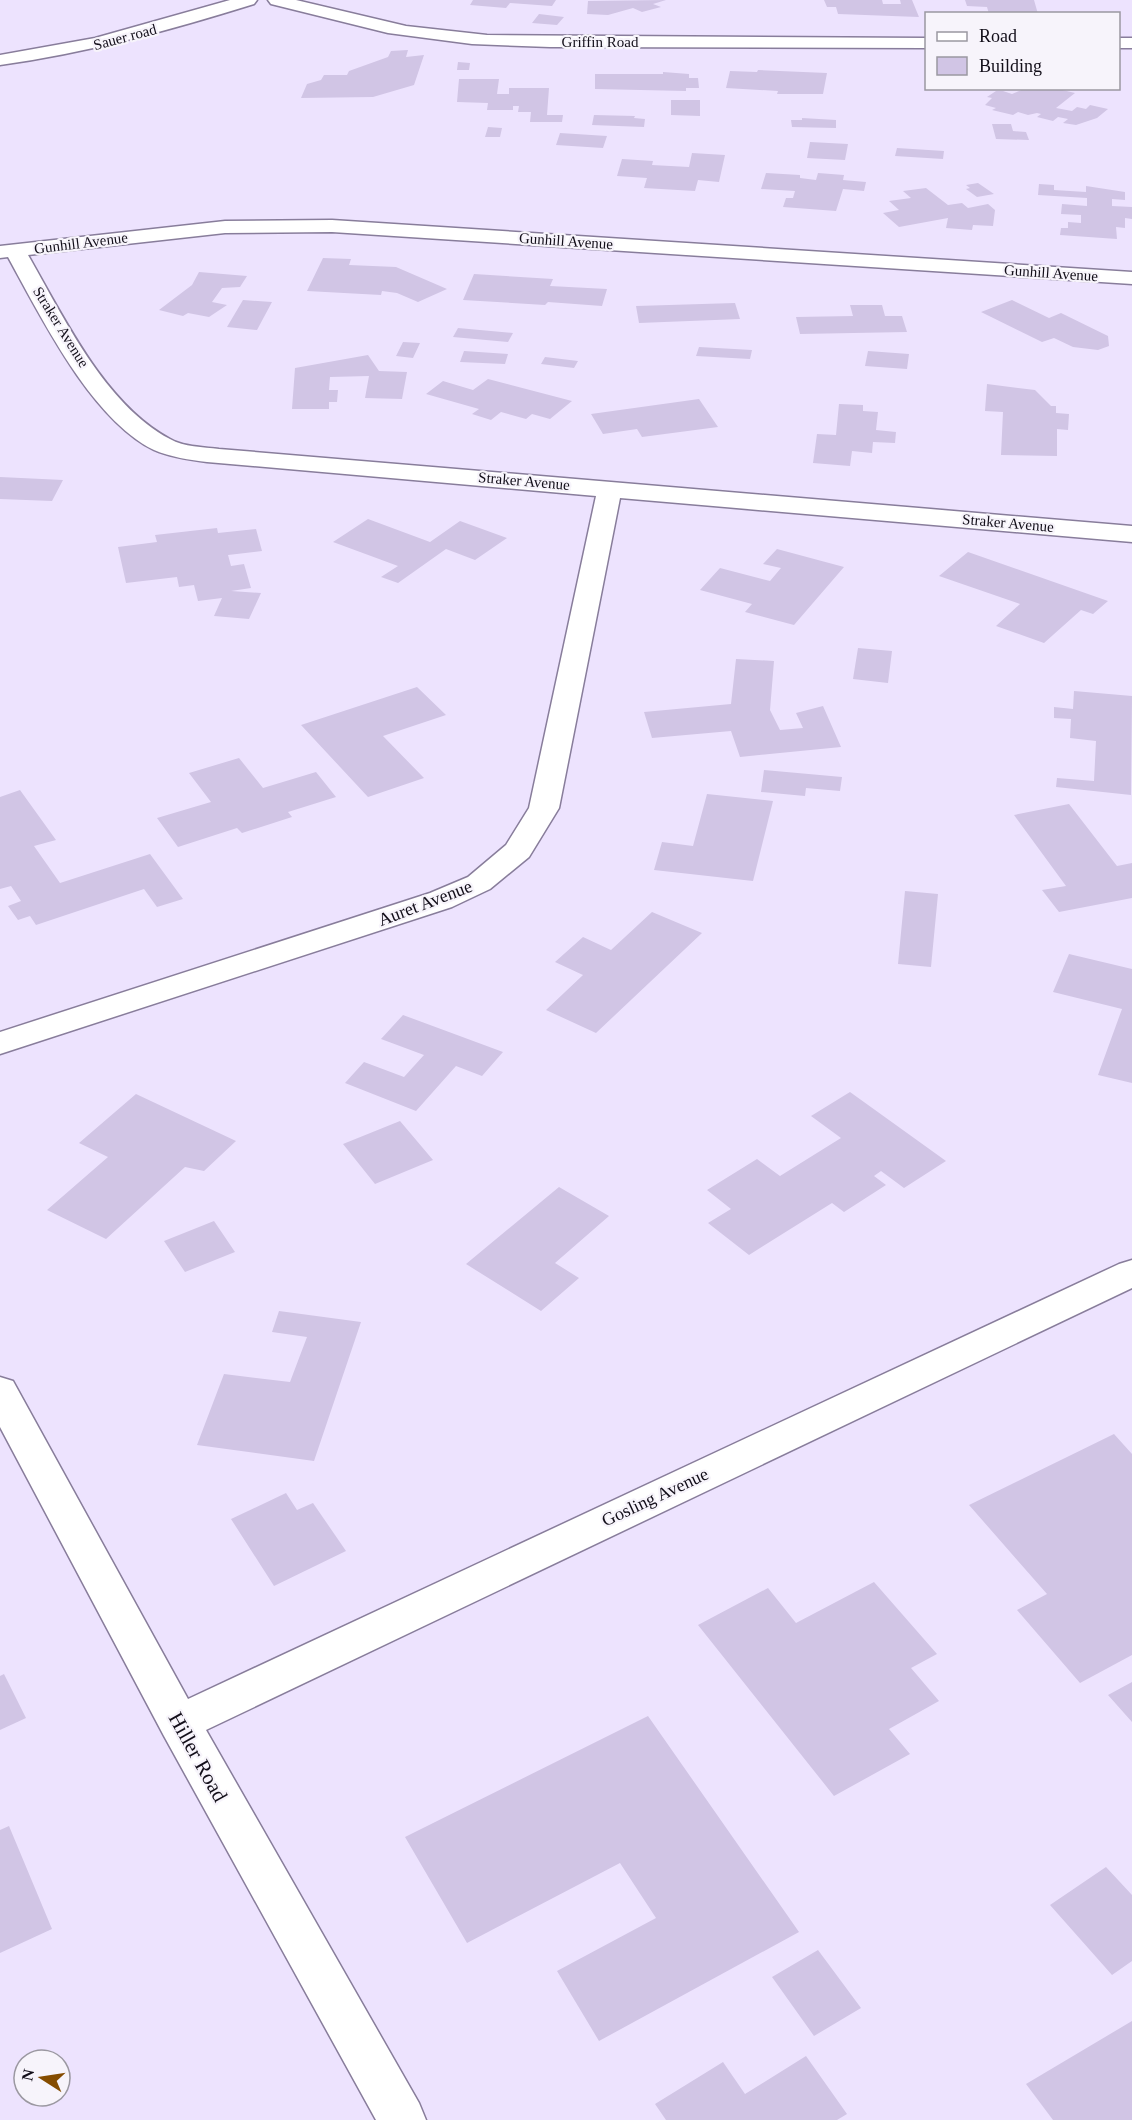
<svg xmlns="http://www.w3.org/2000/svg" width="1132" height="2120" viewBox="0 0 1132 2120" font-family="'Times New Roman',serif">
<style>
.building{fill:#d1c5e5}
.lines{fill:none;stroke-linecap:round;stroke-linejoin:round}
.minor-casing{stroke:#887d9b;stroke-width:3}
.minor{fill:#fff;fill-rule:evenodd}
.labels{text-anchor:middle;stroke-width:4.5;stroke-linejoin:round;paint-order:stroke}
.far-street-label{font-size:15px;fill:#120e19;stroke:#f7f4fb}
.street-label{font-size:18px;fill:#120e19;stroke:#f7f4fb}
.near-street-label{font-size:21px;fill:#120e19;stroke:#f7f4fb}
</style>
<rect width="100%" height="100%" fill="#ede3fe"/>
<path class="building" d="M 473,0 L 556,0 L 552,6 L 510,3 L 506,8 L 470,5 Z
M 666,0 L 653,4 L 661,7 L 642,12 L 633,8 L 608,15 L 587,14 L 588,1 Z
M 824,0 L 882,0 L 883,4 L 901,4 L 900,0 L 912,0 L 919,17 L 838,14 L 836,7 L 827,7 Z
M 965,0 L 1034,0 L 1038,14 L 989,14 L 987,7 L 967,6 Z
M 539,14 L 564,17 L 557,25 L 532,23 Z
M 408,50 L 406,57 L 424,55 L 414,85 L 373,97 L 301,98 L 307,84 L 321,80 L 324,75 L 347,75 L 349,71 L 388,57 L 391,51 Z
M 458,62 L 470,63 L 469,70 L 457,70 Z
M 758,70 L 827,73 L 823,94 L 777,94 L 778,91 L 726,88 L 730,71 L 757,72 Z
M 663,72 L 689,74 L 689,78 L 698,78 L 699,88 L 686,88 L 686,91 L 595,89 L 595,74 L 663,74 Z
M 459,79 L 499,79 L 497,94 L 509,94 L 509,88 L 549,88 L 547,115 L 563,115 L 562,122 L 530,122 L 531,112 L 518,112 L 519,106 L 513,106 L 513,110 L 487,110 L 488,103 L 457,102 Z
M 1054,88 L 1075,93 L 1056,108 L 1072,111 L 1077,107 L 1086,109 L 1090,105 L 1108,109 L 1097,118 L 1076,125 L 1063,123 L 1068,119 L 1058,117 L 1053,121 L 1037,117 L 1041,114 L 1037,113 L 1028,115 L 1018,112 L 1013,115 L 992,110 L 996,108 L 985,105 L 992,98 L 987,97 L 996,91 L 1003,91 L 1012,94 L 1024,89 Z
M 671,100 L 700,100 L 700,116 L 671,115 Z
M 594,115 L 635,116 L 634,118 L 645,119 L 644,127 L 592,125 Z
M 802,118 L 836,120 L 836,128 L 792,127 L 791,120 L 802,120 Z
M 992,124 L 1011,124 L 1013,131 L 1026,132 L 1029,140 L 996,139 Z
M 488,127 L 502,128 L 500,137 L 485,137 Z
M 560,133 L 607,136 L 603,148 L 556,145 Z
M 810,142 L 848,144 L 845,160 L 807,158 Z
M 897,148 L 944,151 L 943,159 L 895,156 Z
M 692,153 L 725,155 L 719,182 L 698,180 L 695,191 L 644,188 L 647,178 L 617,176 L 622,159 L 653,161 L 652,165 L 689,167 Z
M 766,173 L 800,175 L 800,178 L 816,180 L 818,173 L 844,175 L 843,180 L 866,182 L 864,191 L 843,189 L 836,211 L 783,207 L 786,198 L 793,198 L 795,191 L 761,189 Z
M 978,183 L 994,194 L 977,197 L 966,189 L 970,188 L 966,185 Z
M 1039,184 L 1054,185 L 1054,190 L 1086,192 L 1086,186 L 1125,192 L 1125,200 L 1112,199 L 1112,206 L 1132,207 L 1132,219 L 1125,218 L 1125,228 L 1116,227 L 1117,239 L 1060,235 L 1061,228 L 1068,228 L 1068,222 L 1081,223 L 1081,215 L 1061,214 L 1062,204 L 1087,206 L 1087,198 L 1038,195 Z
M 926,188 L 948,205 L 962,203 L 968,208 L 988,204 L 995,210 L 993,226 L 973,225 L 972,230 L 946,228 L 948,218 L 899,227 L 883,213 L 899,210 L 889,201 L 911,198 L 903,191 Z
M 323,258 L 351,259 L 349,265 L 396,267 L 447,289 L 418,302 L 397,293 L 382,291 L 381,295 L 307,291 Z
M 199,272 L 247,276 L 240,287 L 222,288 L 212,302 L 227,305 L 209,317 L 188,313 L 183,316 L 159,310 L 192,285 Z
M 474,274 L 553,279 L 550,286 L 607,289 L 602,306 L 548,302 L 545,305 L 463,300 Z
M 243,300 L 272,302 L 257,330 L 227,327 Z
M 1012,300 L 1049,318 L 1061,313 L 1108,336 L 1109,346 L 1098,350 L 1073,347 L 1054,338 L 1042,342 L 981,312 Z
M 735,303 L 740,319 L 639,323 L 636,306 Z
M 850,305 L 882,305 L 885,316 L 902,316 L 907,332 L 800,334 L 796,317 L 853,316 Z
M 458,328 L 513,333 L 508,342 L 453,337 Z
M 403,342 L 420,343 L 413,358 L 396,356 Z
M 699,347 L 752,350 L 750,359 L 696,356 Z
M 464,351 L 508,354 L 505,364 L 460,362 Z
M 868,351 L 909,354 L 907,369 L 865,366 Z
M 368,355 L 379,371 L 407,372 L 402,399 L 365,398 L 369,376 L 330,377 L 329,390 L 338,390 L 337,402 L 329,402 L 329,409 L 292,409 L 295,368 Z
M 545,357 L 578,361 L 574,368 L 541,364 Z
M 488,379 L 572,401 L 550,419 L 532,414 L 526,419 L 501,412 L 491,420 L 472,414 L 479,409 L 426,394 L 443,381 L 473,390 Z
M 987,384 L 1035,390 L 1051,406 L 1056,406 L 1056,413 L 1069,414 L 1068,430 L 1057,429 L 1057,456 L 1001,455 L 1003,412 L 985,411 Z
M 699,399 L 718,427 L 642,437 L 637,429 L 603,434 L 591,414 Z
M 839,404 L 863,405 L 863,411 L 878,412 L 876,430 L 896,432 L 895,443 L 873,442 L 872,453 L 852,451 L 850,466 L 813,463 L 817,434 L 836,435 Z
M 0,477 L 63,480 L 52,501 L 0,499 Z
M 368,519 L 430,542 L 460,521 L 507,538 L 475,560 L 446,549 L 398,583 L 381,577 L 398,566 L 333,542 Z
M 217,528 L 218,533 L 256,529 L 262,551 L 228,555 L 231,566 L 244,564 L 251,588 L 231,591 L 261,593 L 249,619 L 214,616 L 222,598 L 198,601 L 194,585 L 179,587 L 177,577 L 126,583 L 118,547 L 157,542 L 155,535 Z
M 777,549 L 844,567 L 794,625 L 745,612 L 752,604 L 700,590 L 720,568 L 770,581 L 781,568 L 763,564 Z
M 968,552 L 1108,601 L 1093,614 L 1081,610 L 1044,643 L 996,626 L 1020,604 L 939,576 Z
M 858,648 L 892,651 L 888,683 L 853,679 Z
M 736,659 L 774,661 L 770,710 L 780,730 L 803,728 L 796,713 L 823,706 L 841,747 L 740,757 L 731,731 L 652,738 L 644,712 L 731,704 Z
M 417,687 L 446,715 L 383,736 L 424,778 L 368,797 L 301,725 Z
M 1074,691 L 1132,696 L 1131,795 L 1056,787 L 1057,778 L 1094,781 L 1096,741 L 1070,738 L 1071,719 L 1054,718 L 1054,707 L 1073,709 Z
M 239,758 L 263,788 L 316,772 L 336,797 L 288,812 L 292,817 L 242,833 L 237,828 L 178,847 L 157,818 L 211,802 L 189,773 Z
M 764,770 L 842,777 L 840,791 L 806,788 L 805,796 L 761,792 Z
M 20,790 L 56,840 L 34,846 L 60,883 L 150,854 L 183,899 L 157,907 L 144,889 L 36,925 L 30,916 L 18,920 L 8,906 L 21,901 L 11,886 L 0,889 L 0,797 Z
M 707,794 L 773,801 L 753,881 L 654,870 L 662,842 L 693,846 Z
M 1069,804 L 1117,866 L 1132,863 L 1132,898 L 1059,912 L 1042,890 L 1066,886 L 1014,815 Z
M 905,891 L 938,894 L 931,967 L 898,964 Z
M 652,912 L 702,933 L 596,1033 L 546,1010 L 583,975 L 555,962 L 583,937 L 611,950 Z
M 1069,954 L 1132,969 L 1132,1083 L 1098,1075 L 1122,1009 L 1053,992 Z
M 403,1015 L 503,1052 L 482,1076 L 456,1066 L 416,1111 L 345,1083 L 364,1062 L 404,1077 L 424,1055 L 381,1039 Z
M 850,1092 L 946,1161 L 904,1188 L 881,1171 L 874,1176 L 886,1185 L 844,1212 L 832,1203 L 749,1255 L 708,1223 L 731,1209 L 707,1190 L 757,1159 L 780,1176 L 841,1138 L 811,1116 Z
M 136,1094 L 236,1141 L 204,1171 L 185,1167 L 106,1239 L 47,1210 L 108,1157 L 79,1143 Z
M 400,1121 L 433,1160 L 375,1184 L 343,1144 Z
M 559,1187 L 609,1216 L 555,1263 L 579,1278 L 541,1311 L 466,1264 Z
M 214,1221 L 235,1252 L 185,1272 L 164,1241 Z
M 279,1311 L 361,1322 L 314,1461 L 197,1445 L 224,1374 L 290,1382 L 307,1337 L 272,1332 Z
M 1114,1434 L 1132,1454 L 1132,1655 L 1080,1683 L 1017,1610 L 1047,1594 L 969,1505 Z
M 286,1493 L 297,1510 L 313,1503 L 346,1551 L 274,1586 L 231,1519 Z
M 874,1582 L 937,1654 L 911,1668 L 939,1701 L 889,1729 L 910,1754 L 834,1796 L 698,1625 L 768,1588 L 796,1623 Z
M 4,1674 L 26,1718 L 0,1730 L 0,1676 Z
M 1132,1682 L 1132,1722 L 1108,1695 Z
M 648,1716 L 799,1932 L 599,2041 L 557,1971 L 656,1918 L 620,1863 L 467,1943 L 405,1837 Z
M 9,1826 L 52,1929 L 0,1953 L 0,1830 Z
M 1106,1867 L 1132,1895 L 1132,1961 L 1112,1975 L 1050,1905 Z
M 818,1950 L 861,2008 L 814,2036 L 772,1977 Z
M 1132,2021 L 1132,2120 L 1053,2120 L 1026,2084 Z
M 806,2056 L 847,2114 L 837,2120 L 666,2120 L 655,2104 L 723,2062 L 745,2094 Z"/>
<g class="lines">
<g class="minor-casing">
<path id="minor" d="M 230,0 L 257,0 L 254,4 C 171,30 87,53 0,65 L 0,55 L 95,38 Z
M 268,0 L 296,0 L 406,26 L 487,35 L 926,38 L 926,48 L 550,47 L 472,44 L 388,33 L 271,4 Z
M 1118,38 L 1132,38 L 1132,48 L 1118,48 Z
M 332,220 L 1132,272 L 1132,284 L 332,232 L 225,233 L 28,255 C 63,316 105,405 170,439 C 184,447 203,447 219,449 L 1132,526 L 1132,542 L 620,498 L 559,808 L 529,857 L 490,889 L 452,907 L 0,1054 L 0,1032 L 430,893 L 468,877 L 506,845 L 529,808 L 596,496 L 207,462 C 190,460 170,457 154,450 C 91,419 41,317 8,257 L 0,258 L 0,246 L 225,221 Z
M 1132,1260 L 1132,1288 L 206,1730 L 419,2103 L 426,2120 L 376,2120 L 164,1736 L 0,1427 L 0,1377 L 13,1381 L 188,1699 L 1119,1264 Z"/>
</g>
<use href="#minor" class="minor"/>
</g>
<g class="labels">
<g class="far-street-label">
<text transform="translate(125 37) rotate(-15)" y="5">Sauer road</text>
<text x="600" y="47">Griffin Road</text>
<text transform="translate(566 241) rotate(4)" y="5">Gunhill Avenue</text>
<text transform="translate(81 243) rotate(-7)" y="5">Gunhill Avenue</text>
<text transform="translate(1051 273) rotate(4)" y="5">Gunhill Avenue</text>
<text transform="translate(61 327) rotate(58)" y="5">Straker Avenue</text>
<text transform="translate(524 481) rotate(5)" y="5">Straker Avenue</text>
<text transform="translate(1008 523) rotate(5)" y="5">Straker Avenue</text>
</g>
<g class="street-label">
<text transform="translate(425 903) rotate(-21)" y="6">Auret Avenue</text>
<text transform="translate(655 1497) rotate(-25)" y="6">Gosling Avenue</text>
</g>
<g class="near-street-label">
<text transform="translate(198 1757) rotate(61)" y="7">Hiller Road</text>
</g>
</g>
<rect x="925" y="12" width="195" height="78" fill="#f7f4fb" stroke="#9b98a1" stroke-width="1.5"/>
<rect x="937" y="32" width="30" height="9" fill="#ffffff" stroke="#9b98a1" stroke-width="1.5"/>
<text x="979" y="42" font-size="18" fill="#120e19">Road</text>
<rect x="937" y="57" width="30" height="18" fill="#d1c5e5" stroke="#9b98a1" stroke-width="1.5"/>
<text x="979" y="72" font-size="18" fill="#120e19">Building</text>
<g transform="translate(42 2078) rotate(282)"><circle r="28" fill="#f7f4fb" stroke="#9b98a1" stroke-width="1.5"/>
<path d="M0-4.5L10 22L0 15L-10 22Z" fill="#854c00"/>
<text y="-9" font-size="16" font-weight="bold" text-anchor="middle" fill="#120e19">N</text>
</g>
</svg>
